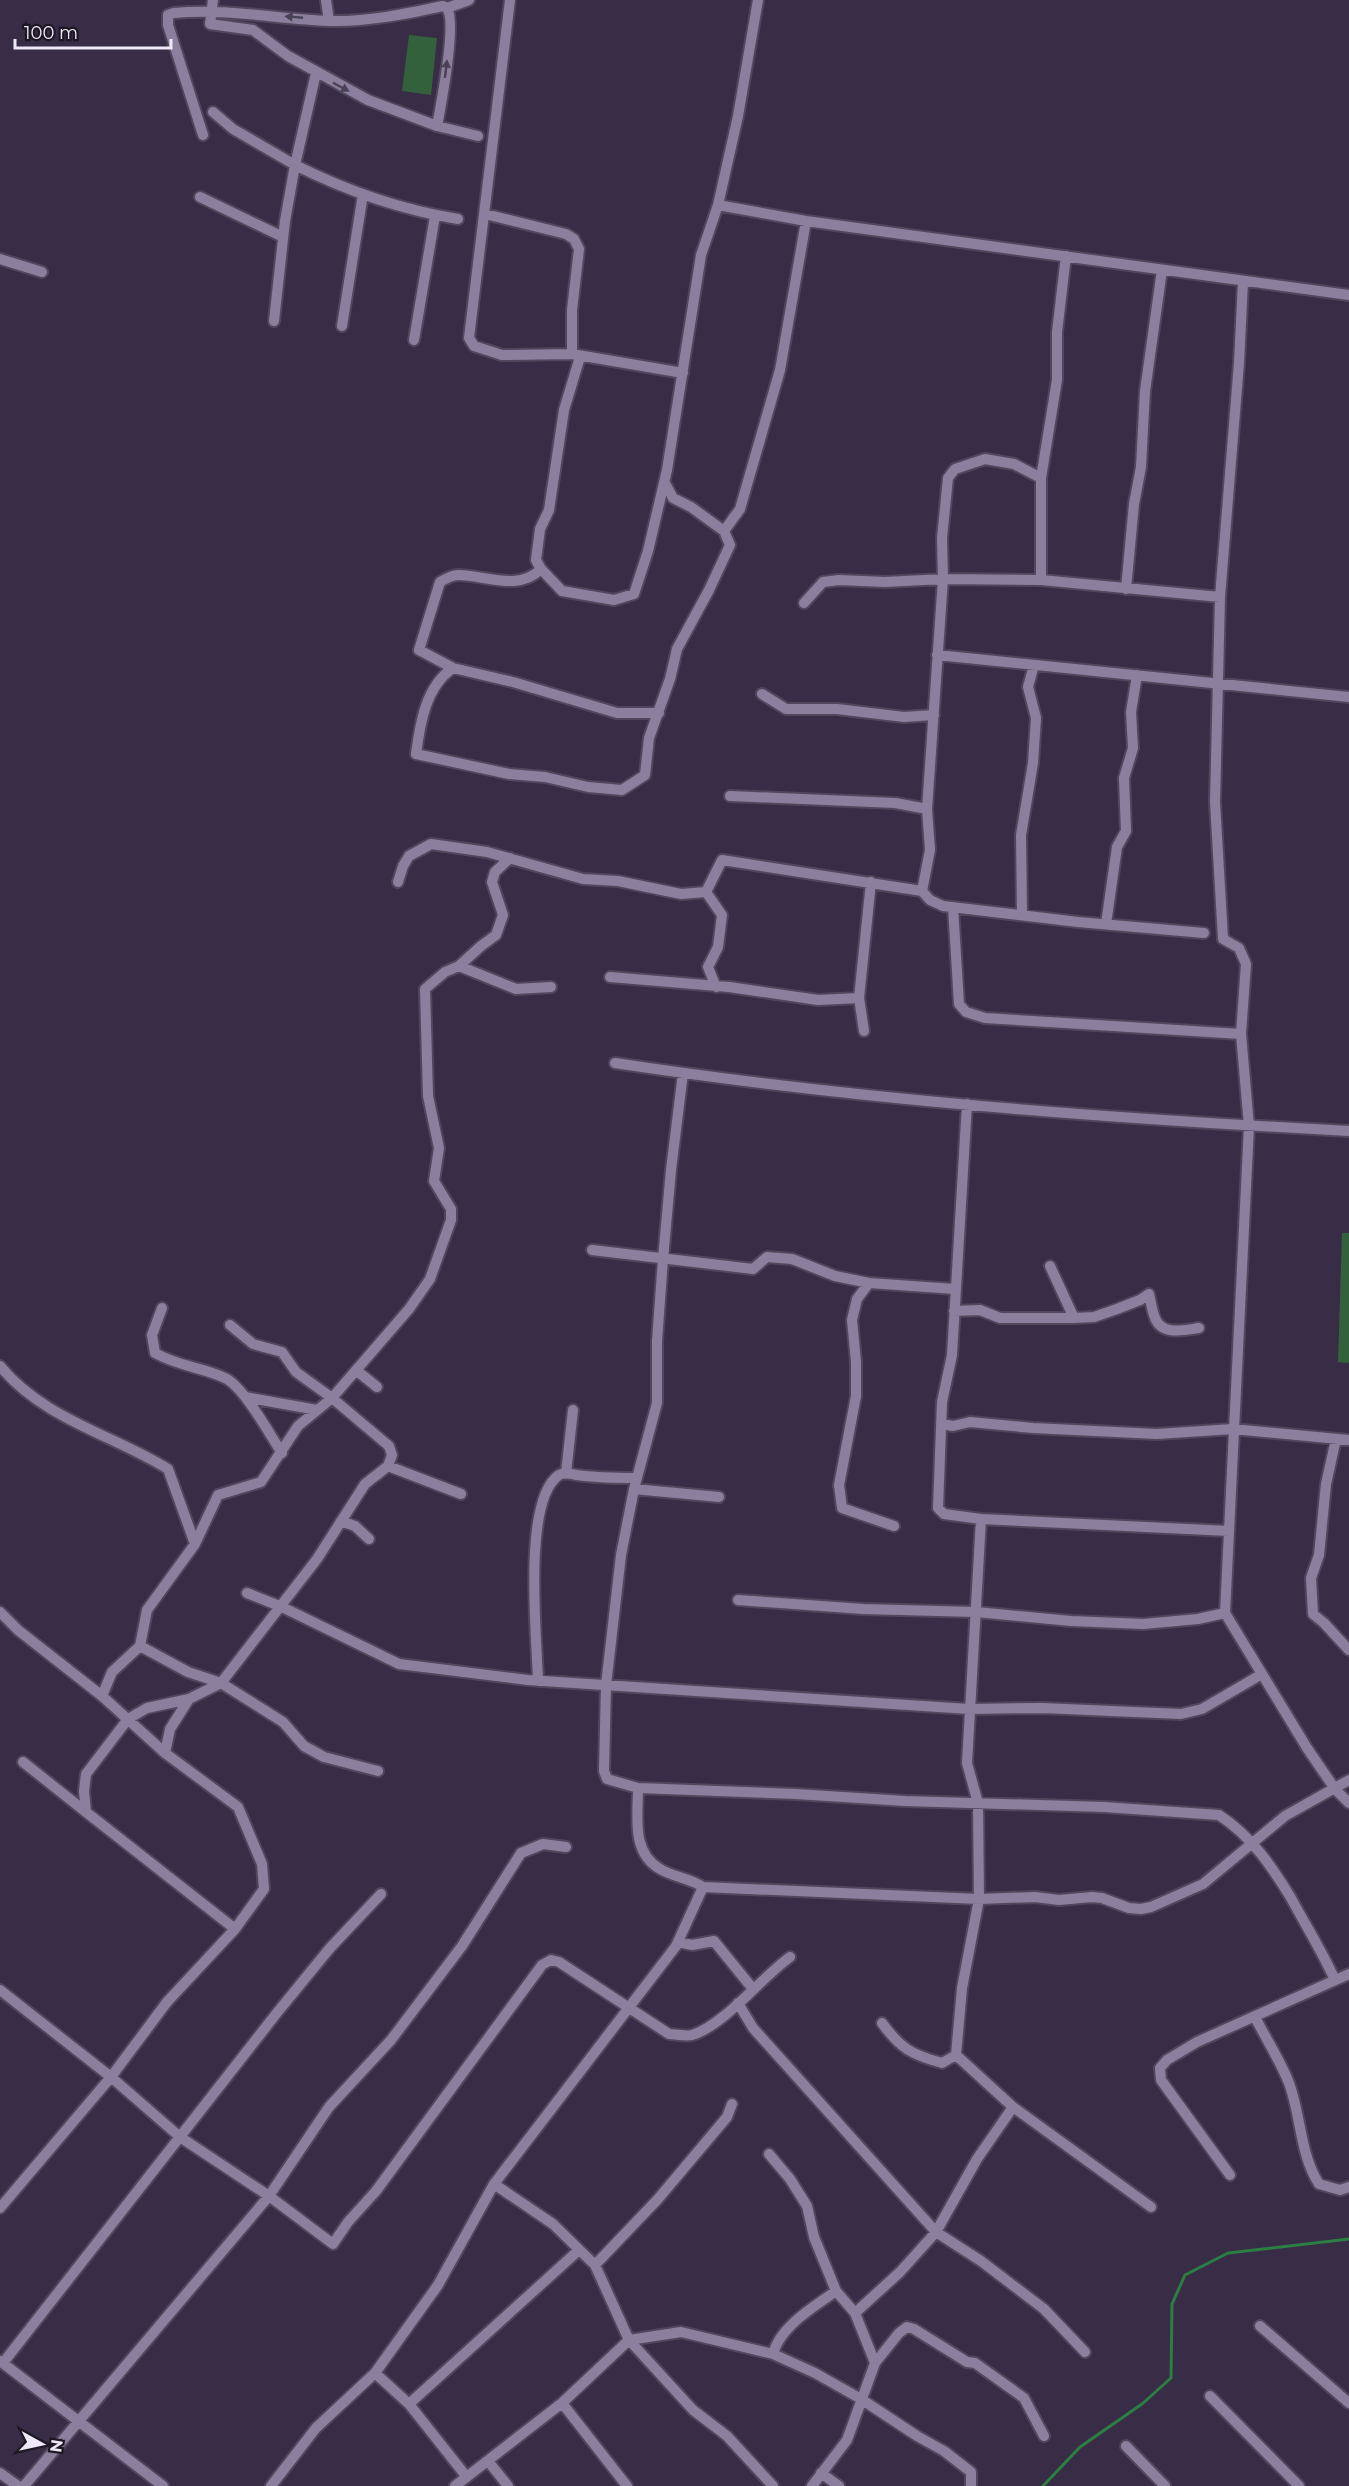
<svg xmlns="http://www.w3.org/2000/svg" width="1349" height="2486" viewBox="0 0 1349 2486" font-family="Montserrat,sans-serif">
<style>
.green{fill:#33613c}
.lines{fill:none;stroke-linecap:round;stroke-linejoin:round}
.stream{stroke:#2c7f42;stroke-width:3}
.street-casing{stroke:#51475d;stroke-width:14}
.street{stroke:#8c7f9d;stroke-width:10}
.oneway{fill:#494154}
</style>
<rect width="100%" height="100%" fill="#382c46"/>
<path class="green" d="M 409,35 L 437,38 L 431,95 L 402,91 Z
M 1342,1233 L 1349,1233 L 1349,1363 L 1338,1362 Z"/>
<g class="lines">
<path class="stream" d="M 1043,2486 L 1080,2447 L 1142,2404 L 1171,2378 L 1172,2304 L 1185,2275 L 1228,2253 L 1349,2239"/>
<g class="street-casing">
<path id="street" d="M 213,0 L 210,24 L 253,30 L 288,56 L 368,100 L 437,126 L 478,136
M 326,0 L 329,21
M 510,0 L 469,338 L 474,346 L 502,355 L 572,354 L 683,373
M 447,8 L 469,0
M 316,73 L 295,165 C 345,190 402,210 458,219
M 213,112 L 233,129 L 295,165 L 285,221 L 274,321
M 203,135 L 168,25 L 168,15 L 174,13 C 226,8 277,19 329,21 C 367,22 406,14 443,6 L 447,8 C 457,23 441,105 437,126
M 200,197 L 283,237
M 718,205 L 806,221 L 1349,295
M 485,214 L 566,234 L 574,239 L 579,249 L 572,310 L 572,354
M 0,259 L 42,272
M 1243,282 L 1239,363 L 1220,597 L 1215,802 L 1223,939 L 1239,948 L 1246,964 L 1241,1034 L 1249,1126 L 1225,1613 L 1307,1748 L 1335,1789 L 1349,1803
M 342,326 L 363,194
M 414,340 L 435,216
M 580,357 L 564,410 L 549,510 L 540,529 L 536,560 L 541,569 L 562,591 L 614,600 L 634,594 L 648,551 L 667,470 L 701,255 L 718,205 L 738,116 L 758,0
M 665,483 L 673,498 L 691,507 L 724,531 L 740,509 L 780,370 L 806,221
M 541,569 C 518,592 485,575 458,575 C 452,575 445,579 440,582 L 419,650 L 453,668 L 513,682 L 617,713 L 659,713
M 1041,580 L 1041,478 L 1057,380 L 1057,332 L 1066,256
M 1126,589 L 1134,504 L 1141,467 L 1145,391 L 1162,270
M 804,603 L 823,582 L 839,580 L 885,582 L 943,579 L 1041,580 L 1220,597
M 937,655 L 1349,697
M 453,668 C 426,686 420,723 416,754 L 509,774 L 545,777 L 588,787 L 622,790 L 645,775 L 649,738 L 670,679 L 677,649 L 709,590 L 730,545 L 724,531
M 762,694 L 786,709 L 837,709 L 904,717 L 934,715
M 730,796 L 895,803 L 927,809
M 398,882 L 403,866 L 409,856 L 431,844 L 487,852 L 583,879 L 618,881 L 681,894 L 706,892
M 922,891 L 930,850 L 927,809 L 943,579 L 942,538 L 948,478 L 955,469 L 985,459 L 1014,464 L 1041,478
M 953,907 L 959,1004 L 966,1012 L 985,1018 L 1241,1034
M 1022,915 L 1021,835 L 1033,763 L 1036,718 L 1028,687 L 1034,665
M 1106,924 L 1117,847 L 1126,831 L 1124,778 L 1133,748 L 1131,712 L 1137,675
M 459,966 L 481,946 L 496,935 L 503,915 L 492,882 L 495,872 L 510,858
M 610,977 L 729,987 L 818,1000 L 859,998
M 716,987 L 708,967 L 718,947 L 722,915 L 706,892 L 722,860 L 922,891 L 930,900 L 943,906 L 1078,922 L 1204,933
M 864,1031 L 859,998 L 871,882
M 615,1063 C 858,1100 1104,1118 1349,1131
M 683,1073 L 671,1170 L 663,1259 L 657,1341 L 657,1403 L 634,1489 L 621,1555 L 606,1685 L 604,1771 L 607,1779 L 638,1788 L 796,1794 L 905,1801 L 1104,1807 L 1219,1815 C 1251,1836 1271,1865 1291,1898 C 1306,1926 1322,1951 1335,1980
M 967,1104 L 952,1355 L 942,1402 L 938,1508 L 944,1514 L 981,1519 L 1229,1531
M 592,1250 L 753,1269 L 767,1257 L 792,1259 L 835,1276 L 869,1283 L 955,1289
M 1050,1266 L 1074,1318
M 869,1283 L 857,1299 L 852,1320 L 856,1362 L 856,1396 L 839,1485 L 842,1508 L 894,1526
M 162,1308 L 152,1335 L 155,1353 C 180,1367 202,1367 225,1378 C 244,1387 270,1435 282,1453
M 954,1311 L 980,1310 L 1000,1318 L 1074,1318 L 1094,1317 L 1117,1309 L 1140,1300 L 1149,1294 C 1151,1302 1152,1311 1155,1318 C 1162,1336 1184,1330 1199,1328
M 0,1366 C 42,1418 113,1435 168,1469 L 195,1544
M 356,1370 L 377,1387
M 245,1397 L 317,1410
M 941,1424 L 953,1426 L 970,1422 L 1033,1428 L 1157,1434 L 1233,1429 L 1349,1440
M 1336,1439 L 1326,1484 L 1319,1555 L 1311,1578 L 1313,1614 L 1324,1623 L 1349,1650
M 388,1466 L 461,1494
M 566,1473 L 573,1410
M 634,1489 L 719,1497
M 341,1521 L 355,1526 L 369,1539
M 247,1593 L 282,1607 L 399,1664 L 528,1680 L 969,1709 L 1042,1708 L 1181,1714 L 1202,1709 L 1262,1674
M 738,1600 L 863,1609 L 976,1612 L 1071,1621 L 1143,1624 L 1198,1619 L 1225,1613
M 0,1612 L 18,1630 L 102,1696 L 165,1753 L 238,1807 L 262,1864 L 264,1889 L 235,1929 L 167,2002 L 111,2077 L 0,2208
M 140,1646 L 188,1672 L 221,1683 L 283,1722 L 304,1746 L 324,1757 L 378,1771
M 538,1681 C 537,1639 522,1500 559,1475 C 564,1472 572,1474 577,1475 C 597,1478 617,1478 637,1478
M 102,1696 L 112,1672 L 140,1646 L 147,1610 L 195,1544 L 218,1495 L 261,1482 L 298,1426 L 332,1398 L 409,1309 L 430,1279 L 451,1220 L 451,1209 L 434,1181 L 439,1148 L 428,1096 L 425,989 L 445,972 L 459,966 L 516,989 L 551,987
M 189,1699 L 147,1708 L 128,1719 L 86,1774 L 84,1791 L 86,1812 L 235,1929
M 165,1753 L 170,1729 L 189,1699 L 221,1683 L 317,1559 L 365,1484 L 388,1466 L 392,1455 L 389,1446 L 332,1398 L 296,1372 L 282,1352 L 253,1344 L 230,1325
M 23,1762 L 86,1812
M 638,1788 C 638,1817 631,1852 660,1869 C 673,1877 690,1878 703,1887 L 979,1899 L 1035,1897 L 1059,1900 L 1092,1897 L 1102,1898 L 1129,1908 L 1141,1909 L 1151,1907 L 1203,1884 L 1285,1816 L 1349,1780
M 678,1942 L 692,1945 L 714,1941 L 753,1989
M 0,1990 L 111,2077 L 180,2137 L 269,2196 L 333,2244 L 348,2222 L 376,2191 L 542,1965 L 551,1960 L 559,1962 L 669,2034 C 676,2034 686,2037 692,2035 C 723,2026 762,1977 790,1957
M 738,2003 L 753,2028 L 936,2232 L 981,2261 L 1044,2309 L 1085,2352
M 1255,2017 C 1266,2039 1280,2060 1289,2083 C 1301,2115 1300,2155 1319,2184 L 1340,2190 L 1349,2187
M 882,2023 C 900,2048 912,2055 942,2063 L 956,2055
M 956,2055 L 962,1988 L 979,1899 L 978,1803 L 967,1763 L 981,1519
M 956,2055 L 1013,2107 L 1151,2207
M 769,2154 L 790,2179 L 807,2206 L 814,2237 L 836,2291
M 1230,2175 L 1161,2080 L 1160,2068 L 1167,2060 L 1197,2042 L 1349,1974
M 494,2184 L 553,2224 L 595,2265 L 629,2340 L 693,2410 L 727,2436 L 773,2486
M 595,2265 L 658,2199 L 727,2117 L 732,2104
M 855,2313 L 836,2291 C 814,2307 780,2326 773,2354 L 815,2373 L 861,2399 L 917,2436 L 944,2451 L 971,2472 L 971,2486
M 1260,2326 L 1349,2403
M 0,2361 L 163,2486
M 3,2363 L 276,2014 L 330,1948 L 381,1894
M 875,2363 L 899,2333 L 907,2327 L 914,2329 L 967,2362 L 975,2363 L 1024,2398 L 1044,2436
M 375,2373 L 409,2404 L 466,2476
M 1210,2396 L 1299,2486
M 562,2403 L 627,2486
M 409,2404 L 579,2250
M 1126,2446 L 1165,2486
M 488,2461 L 508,2486
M 0,2473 L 18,2486
M 821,2473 L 839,2486
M 24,2486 L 269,2196 L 329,2107 L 391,2040 L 462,1946 L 521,1853 L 543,1844 L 566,1847
M 271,2486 L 316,2428 L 375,2373 L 438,2285 L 494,2184 L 676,1946 L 703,1887
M 455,2486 L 562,2403 L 629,2340 L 681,2332 L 773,2354
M 812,2486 L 847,2440 L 875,2363 L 855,2313 L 900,2272 L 936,2232 L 977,2159 L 1013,2107"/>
</g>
<use href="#street" class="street"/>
</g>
<defs><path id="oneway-solid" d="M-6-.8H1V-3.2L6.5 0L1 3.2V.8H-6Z" transform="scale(1.5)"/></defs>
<g class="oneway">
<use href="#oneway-solid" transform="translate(294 17) rotate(-175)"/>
<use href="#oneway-solid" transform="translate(446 69) rotate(-83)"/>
<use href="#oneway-solid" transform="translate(341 87) rotate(28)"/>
</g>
<g transform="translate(42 2444) rotate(98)" stroke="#1d1823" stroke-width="4.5" paint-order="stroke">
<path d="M0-4.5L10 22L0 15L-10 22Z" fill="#efe8f9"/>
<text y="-9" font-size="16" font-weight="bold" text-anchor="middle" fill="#efe8f9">N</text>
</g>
<path d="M15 39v9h156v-9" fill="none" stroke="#efe8f9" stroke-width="3"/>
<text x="24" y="39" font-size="18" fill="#efe8f9" stroke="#1d1823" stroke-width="4.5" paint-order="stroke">100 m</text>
</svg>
